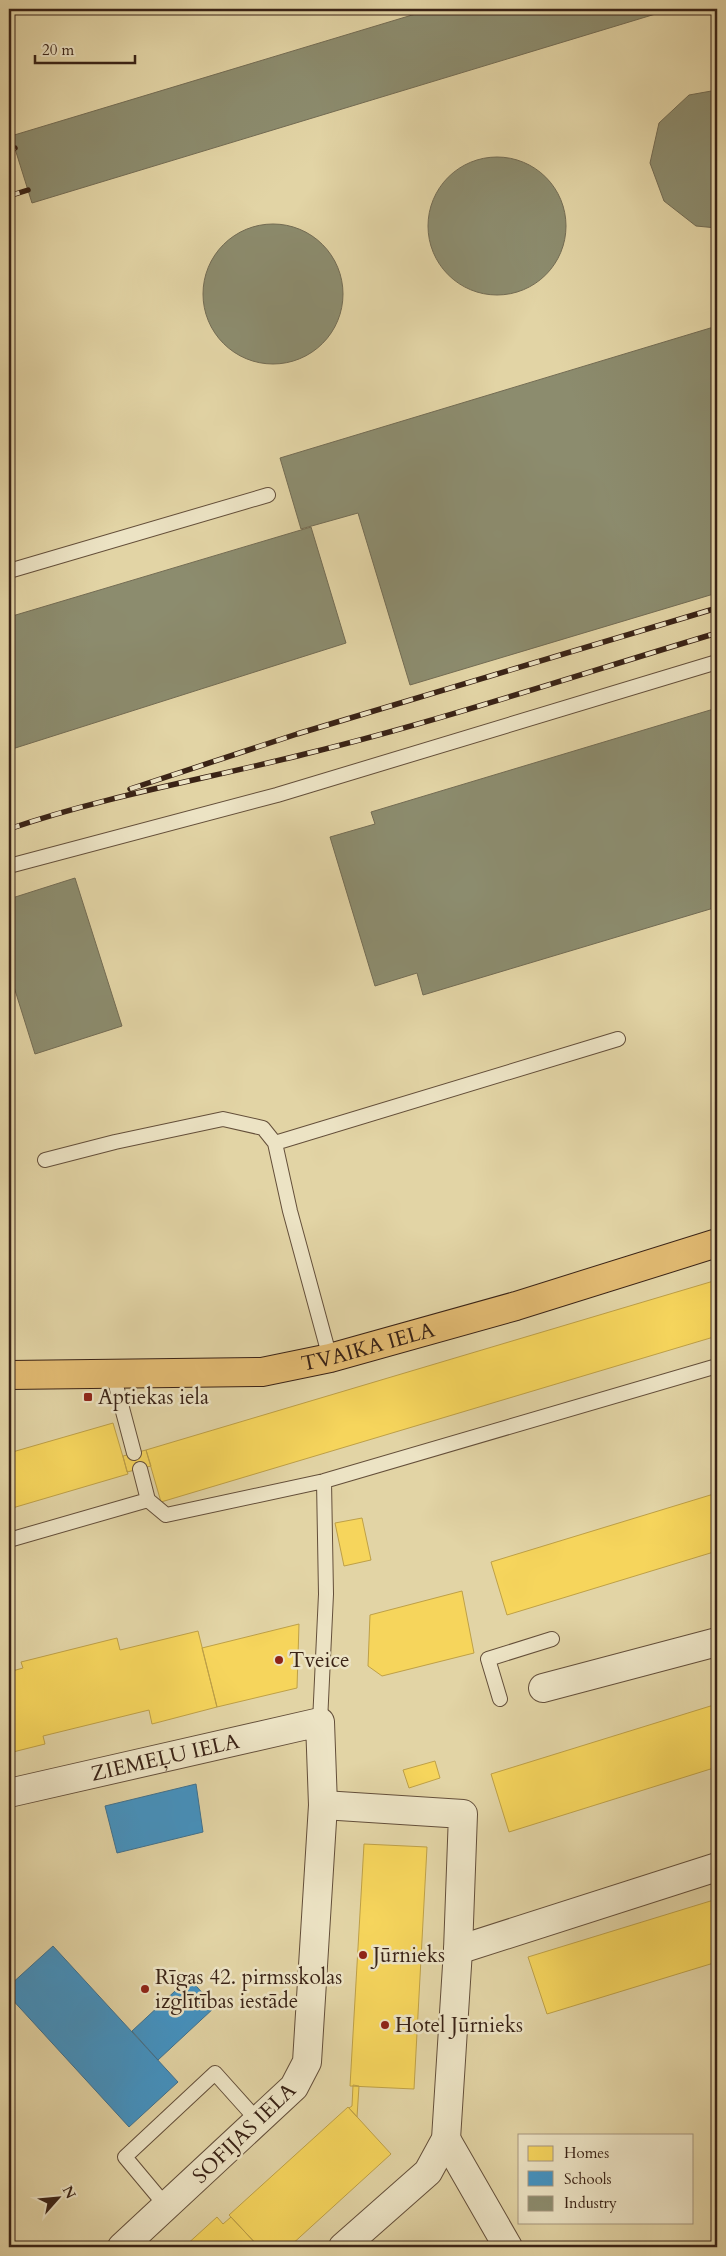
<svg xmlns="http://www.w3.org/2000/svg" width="726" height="2256" viewBox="0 0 726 2256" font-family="Cardo,serif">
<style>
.homes{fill:#f6d55c;stroke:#bea047}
.schools{fill:#4393c3;stroke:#40718f}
.industry{fill:#8c8c6e;stroke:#736c54}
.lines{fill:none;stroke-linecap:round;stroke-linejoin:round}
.service-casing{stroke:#644f3a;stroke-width:16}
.minor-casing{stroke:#644f3a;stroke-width:30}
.primary-casing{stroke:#3a2316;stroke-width:30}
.service{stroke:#ece3c4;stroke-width:14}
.minor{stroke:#ece3c4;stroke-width:28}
.primary{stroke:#e1ba72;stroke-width:28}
.rail-casing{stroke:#3a2316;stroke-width:5.5}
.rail{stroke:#ece3c4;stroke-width:4;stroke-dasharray:11;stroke-linecap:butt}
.poi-dot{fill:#8f2418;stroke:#ece3c4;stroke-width:2}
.labels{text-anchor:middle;stroke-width:5;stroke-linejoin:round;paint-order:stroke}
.street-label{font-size:21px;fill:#3a2316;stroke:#ece3c4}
.poi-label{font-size:21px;fill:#3a2316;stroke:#ece3c4;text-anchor:start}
</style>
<rect width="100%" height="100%" fill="#e2d4a5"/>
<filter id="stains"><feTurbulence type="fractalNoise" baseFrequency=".004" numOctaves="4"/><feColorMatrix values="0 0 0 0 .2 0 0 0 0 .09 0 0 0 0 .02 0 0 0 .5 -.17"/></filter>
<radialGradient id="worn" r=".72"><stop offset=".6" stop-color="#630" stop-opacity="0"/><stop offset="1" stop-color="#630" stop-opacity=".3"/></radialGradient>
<path class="homes" d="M 717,1280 L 717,1336 L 161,1502 L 146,1450 Z
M 113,1423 L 128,1474 L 9,1509 L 9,1453 Z
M 146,1450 L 151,1466 L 127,1472 L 123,1456 Z
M 717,1493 L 717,1551 L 507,1615 L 491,1562 Z
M 362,1518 L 371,1560 L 344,1566 L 335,1523 Z
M 462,1591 L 474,1653 L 382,1676 L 368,1666 L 370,1615 Z
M 299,1624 L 297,1688 L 217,1707 L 202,1648 Z
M 198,1631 L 217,1707 L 152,1724 L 149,1710 L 43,1736 L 45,1744 L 9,1753 L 9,1672 L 23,1668 L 21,1662 L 117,1638 L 120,1650 Z
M 717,1704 L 717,1767 L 509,1832 L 491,1774 Z
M 435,1761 L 440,1778 L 409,1788 L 403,1770 Z
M 364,1844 L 427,1847 L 414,2089 L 350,2086 Z
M 717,1899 L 717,1962 L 547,2014 L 528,1957 Z
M 353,2085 L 359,2086 L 357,2117 L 349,2108 L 352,2106 Z
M 348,2107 L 391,2154 L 289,2247 L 259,2247 L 229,2215 Z
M 217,2217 L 223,2224 L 231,2217 L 259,2247 L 184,2247 Z"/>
<path class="schools" d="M 196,1784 L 203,1832 L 117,1853 L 105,1806 Z
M 53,1946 L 178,2082 L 129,2127 L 9,1996 L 9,1986 Z
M 189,1978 L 215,2007 L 158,2060 L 132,2031 Z"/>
<path class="industry" d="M 432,9 L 672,9 L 32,203 L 11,136 Z
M 717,90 L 717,228 L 696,226 L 664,201 L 650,163 L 659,123 L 689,95 Z
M428 226a69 69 0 1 1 138 0a69 69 0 1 1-138 0Z
M203 294a70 70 0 1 1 140 0a70 70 0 1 1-140 0Z
M 717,326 L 717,593 L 410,685 L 358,513 L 301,529 L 280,458 Z
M 311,527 L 346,643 L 9,750 L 9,617 Z
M 717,708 L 717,907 L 423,995 L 417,973 L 375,986 L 330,837 L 375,824 L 371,812 Z
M 75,878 L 122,1026 L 35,1054 L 9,971 L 9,899 Z"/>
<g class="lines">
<g class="service-casing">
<path id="service" d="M 9,571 L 268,495
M 9,866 L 277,795 L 717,662
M 45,1160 L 115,1142 L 223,1119 L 263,1128 L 275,1143
M 330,1358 L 290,1211 L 275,1143 L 618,1039
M 113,1374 L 134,1453
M 140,1469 L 148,1500 L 166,1515 L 324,1481 L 717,1366
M 9,1540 L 148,1500
M 500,1699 L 488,1659 L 552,1639
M 320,1722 L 326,1594 L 324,1481
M 166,2206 L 125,2157 L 215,2073 L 258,2121"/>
</g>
<g class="minor-casing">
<g id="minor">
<path d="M 543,1688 L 717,1642"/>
<path id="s1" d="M 9,1793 L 320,1722 L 323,1805 L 307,2062 L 294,2087 L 122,2247"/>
<path d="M 323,1805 L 463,1814 L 458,1950 L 446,2139 L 428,2172 L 343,2247"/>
<path d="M 458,1950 L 717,1867"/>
<path d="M 446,2139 L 508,2247"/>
</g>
</g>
<g class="primary-casing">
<g id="primary">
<path id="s2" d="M 9,1375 L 262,1372 L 330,1358 L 516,1306 L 717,1243"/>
</g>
</g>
<use href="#service" class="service"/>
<use href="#minor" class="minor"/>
<use href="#primary" class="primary"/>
<g class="rail-casing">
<path id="rail" d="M 9,150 L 15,148
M 9,196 L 28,190
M 130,789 L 297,734 L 717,608
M 9,829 C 105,796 206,779 305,754 C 444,720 580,674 717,633"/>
</g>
<use href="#rail" class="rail"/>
</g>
<g class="poi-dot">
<rect x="83" y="1392" width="10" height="10" rx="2.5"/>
<circle cx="279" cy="1660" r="5"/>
<circle cx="363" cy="1955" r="5"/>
<circle cx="145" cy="1989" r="5"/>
<circle cx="385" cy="2025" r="5"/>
</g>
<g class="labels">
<g class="street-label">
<text dy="7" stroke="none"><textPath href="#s2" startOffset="362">TVAIKA IELA</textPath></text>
<text dy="7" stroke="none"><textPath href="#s1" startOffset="160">ZIEMEĻU IELA</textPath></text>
<text transform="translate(244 2133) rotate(-44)" y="7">SOFIJAS IELA</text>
</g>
<g class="poi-label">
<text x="98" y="1404">Aptiekas iela</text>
<text x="289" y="1667">Tveice</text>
<text x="373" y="1962">Jūrnieks</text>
<text x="155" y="1984">Rīgas 42. pirmsskolas<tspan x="155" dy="24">izglītības iestāde</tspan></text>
<text x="395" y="2032">Hotel Jūrnieks</text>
</g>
</g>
<rect width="726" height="2256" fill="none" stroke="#e2d4a5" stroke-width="30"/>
<rect x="10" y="10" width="706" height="2236" fill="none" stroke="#3a2316" stroke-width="2.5"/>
<rect x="15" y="15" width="696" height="2226" fill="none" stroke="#3a2316"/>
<rect x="518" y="2134" width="175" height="90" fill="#ece3c4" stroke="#a5967e"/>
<rect x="528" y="2146" width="25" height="15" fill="#f6d55c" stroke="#a5967e"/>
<text x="564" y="2158" font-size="15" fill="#3a2316">Homes</text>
<rect x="528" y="2171" width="25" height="15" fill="#4393c3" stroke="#a5967e"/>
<text x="564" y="2184" font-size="15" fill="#3a2316">Schools</text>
<rect x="528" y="2196" width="25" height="15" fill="#8c8c6e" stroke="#a5967e"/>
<text x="564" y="2208" font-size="15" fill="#3a2316">Industry</text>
<g transform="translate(58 2198) rotate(63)" stroke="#ece3c4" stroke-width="4" paint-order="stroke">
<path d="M0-4L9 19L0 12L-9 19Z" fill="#3a2316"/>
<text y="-8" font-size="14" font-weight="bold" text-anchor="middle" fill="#3a2316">N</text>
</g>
<path d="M35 55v8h100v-8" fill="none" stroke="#3a2316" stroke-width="2.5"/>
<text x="42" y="55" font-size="15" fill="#3a2316" stroke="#ece3c4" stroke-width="4" paint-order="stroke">20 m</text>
<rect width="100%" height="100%" filter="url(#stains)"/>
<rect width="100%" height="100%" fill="url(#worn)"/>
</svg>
